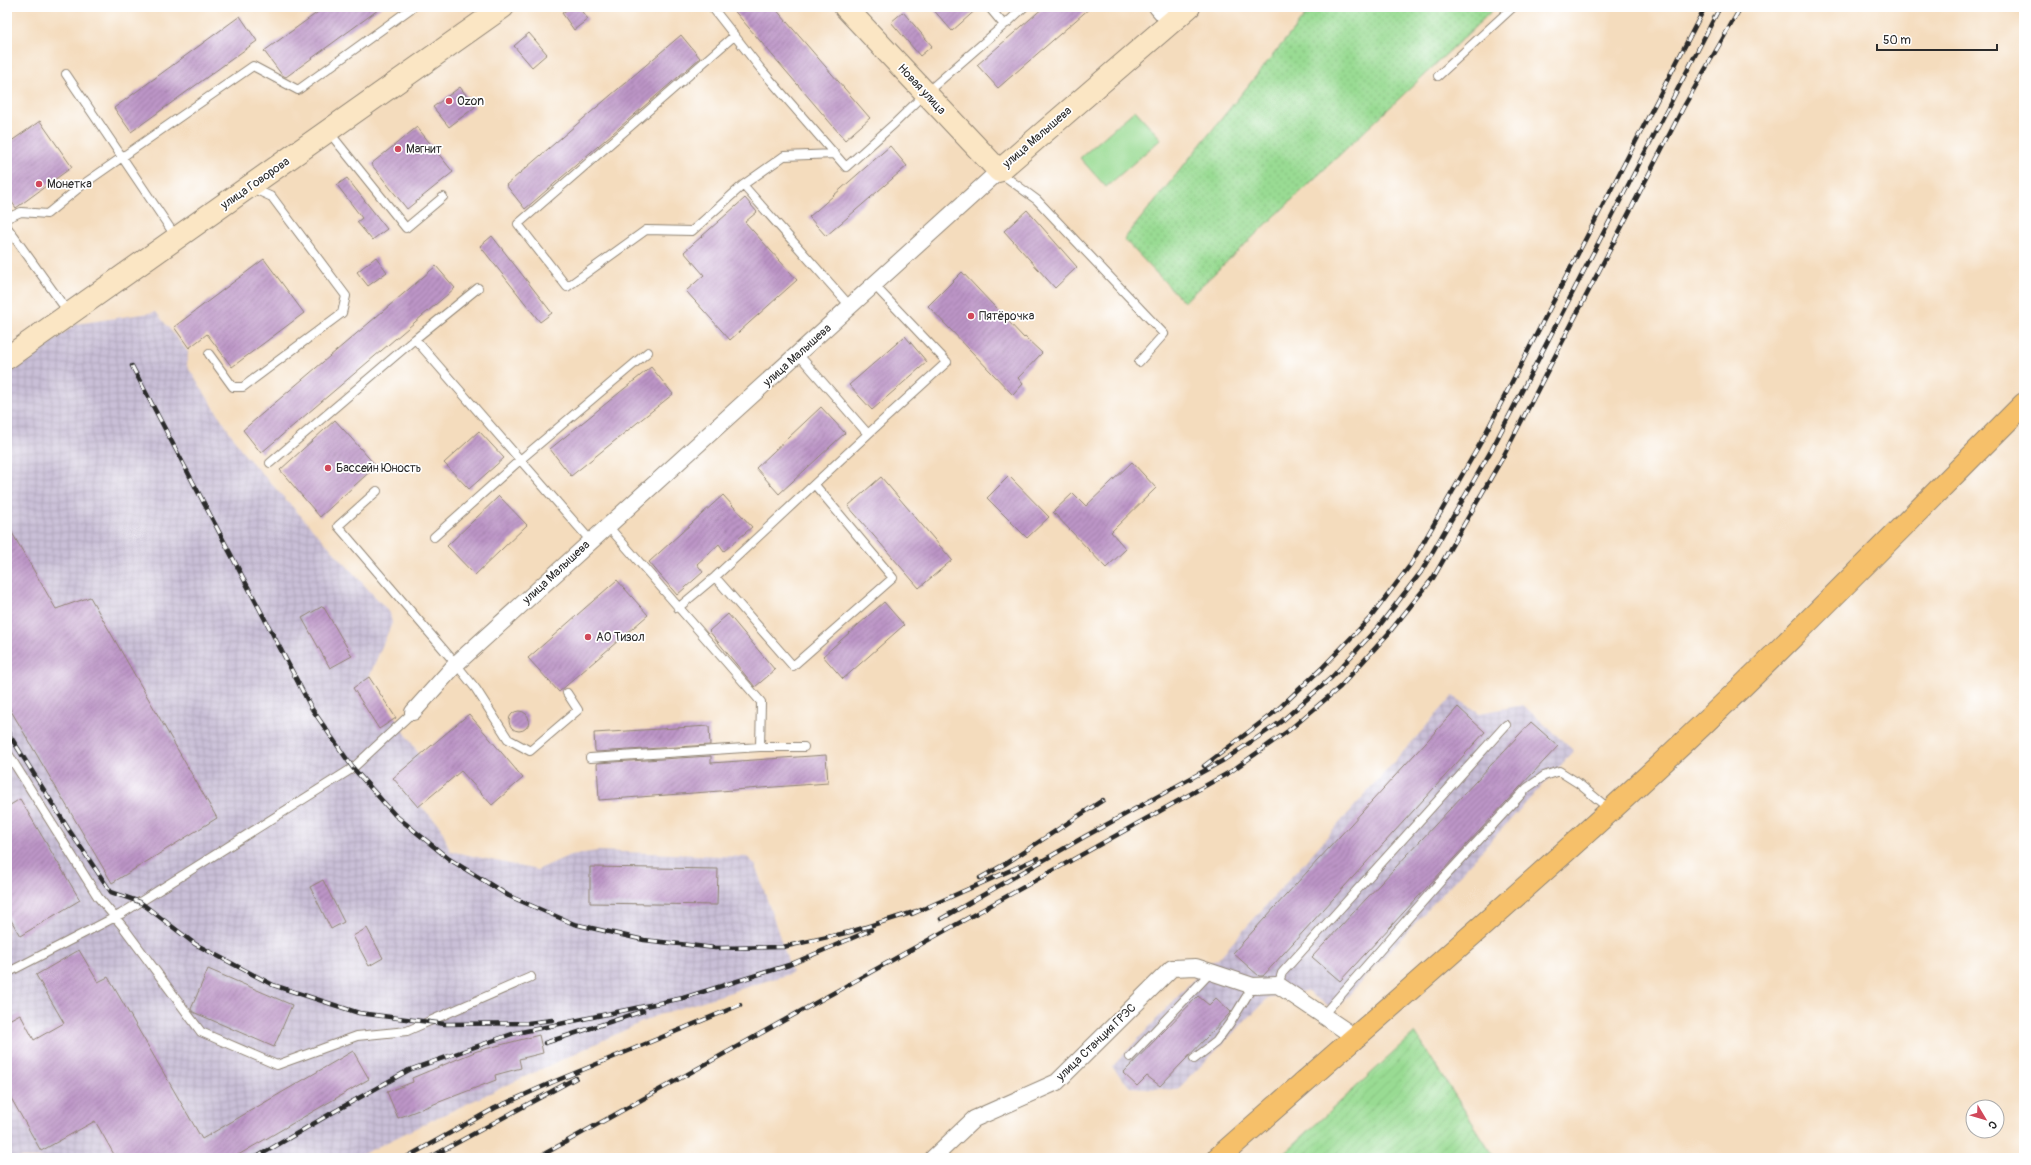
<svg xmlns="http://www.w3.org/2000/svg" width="2031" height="1165" viewBox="0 0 2031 1165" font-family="Pangolin,sans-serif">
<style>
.industrial{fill:url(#industrial-grid)}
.grass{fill:url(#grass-dots);stroke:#62835f}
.garden{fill:url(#garden-furrows);stroke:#62835f}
.pitch{fill:#99db93;stroke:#62835f}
.building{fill:url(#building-hatch)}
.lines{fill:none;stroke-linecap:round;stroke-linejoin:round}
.lane-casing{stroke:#908474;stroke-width:10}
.street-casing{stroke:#908474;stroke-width:18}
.secondary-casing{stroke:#908474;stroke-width:24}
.primary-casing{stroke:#908474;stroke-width:24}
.lane{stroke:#fff;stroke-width:8}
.street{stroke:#fff;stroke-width:16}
.secondary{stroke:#fbe6c4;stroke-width:22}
.primary{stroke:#f6c06b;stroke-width:22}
.rail-casing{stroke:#2b2b2b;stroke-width:4.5}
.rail{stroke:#fff;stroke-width:3;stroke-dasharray:9;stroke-linecap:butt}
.poi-dot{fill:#d1495b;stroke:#fff;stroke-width:1.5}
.labels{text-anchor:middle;stroke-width:3.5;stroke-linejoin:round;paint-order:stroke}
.street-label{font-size:12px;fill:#2b2b2b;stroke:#fff}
.poi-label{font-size:12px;fill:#2b2b2b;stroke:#fff;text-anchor:start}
</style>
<defs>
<pattern id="industrial-grid" width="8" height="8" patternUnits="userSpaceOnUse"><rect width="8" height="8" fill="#c9bfd7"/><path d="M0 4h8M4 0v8" fill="none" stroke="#ada4b9"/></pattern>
<pattern id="grass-dots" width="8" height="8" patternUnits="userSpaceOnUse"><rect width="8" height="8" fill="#99db93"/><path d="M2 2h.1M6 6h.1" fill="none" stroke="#84bc7f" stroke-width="1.8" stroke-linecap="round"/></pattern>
<pattern id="garden-furrows" width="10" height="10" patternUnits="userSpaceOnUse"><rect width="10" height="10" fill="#99db93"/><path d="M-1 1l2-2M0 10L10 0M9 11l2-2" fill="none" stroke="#84bc7f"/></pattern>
<pattern id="building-hatch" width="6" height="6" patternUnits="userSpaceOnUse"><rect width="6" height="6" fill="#bc94c6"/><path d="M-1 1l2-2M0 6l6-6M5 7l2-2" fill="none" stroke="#9979a1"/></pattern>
</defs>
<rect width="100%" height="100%" fill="#fff"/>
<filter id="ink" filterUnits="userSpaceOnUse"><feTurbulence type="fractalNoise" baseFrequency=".025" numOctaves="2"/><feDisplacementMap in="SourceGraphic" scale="8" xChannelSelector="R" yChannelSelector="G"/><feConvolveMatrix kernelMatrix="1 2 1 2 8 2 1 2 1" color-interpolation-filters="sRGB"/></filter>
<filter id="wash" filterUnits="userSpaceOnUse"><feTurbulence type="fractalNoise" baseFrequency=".012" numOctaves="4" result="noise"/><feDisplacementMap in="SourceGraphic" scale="16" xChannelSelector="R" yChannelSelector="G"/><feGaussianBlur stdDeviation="0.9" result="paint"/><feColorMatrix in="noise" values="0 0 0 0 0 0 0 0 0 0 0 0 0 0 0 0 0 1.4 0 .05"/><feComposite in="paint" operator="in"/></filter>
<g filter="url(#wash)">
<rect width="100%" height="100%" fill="#f4dcbd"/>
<path class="industrial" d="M 156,312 L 188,352 L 187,366 L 244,454 L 390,613 L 392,623 L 369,677 L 420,756 L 394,778 L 441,827 L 450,851 L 537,870 L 570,855 L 598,851 L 747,857 L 755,864 L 792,973 L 655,1016 L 430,1121 L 355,1158 L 7,1158 L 7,375 L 76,324 Z
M 1453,696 L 1480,713 L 1523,705 L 1574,751 L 1335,1010 L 1306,991 L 1267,999 L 1177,1090 L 1130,1087 L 1112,1067 L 1210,962 L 1217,960 Z"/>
<path class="grass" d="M 1312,7 L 1496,7 L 1184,302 L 1124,239 Z"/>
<path class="garden" d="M 1415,1033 L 1495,1158 L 1279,1158 Z"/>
<path class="pitch" d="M 1135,110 L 1161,139 L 1106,187 L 1080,158 Z"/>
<g id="blocks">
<path class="building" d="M 325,7 L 382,7 L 286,77 L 282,75 L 264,51 Z
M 571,7 L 578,7 L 588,19 L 574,30 L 562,13 Z
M 731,7 L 774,7 L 870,118 L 845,140 Z
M 931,7 L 979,7 L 952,31 Z
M 1044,7 L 1091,7 L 998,88 L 977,65 Z
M 903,12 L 932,46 L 920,56 L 891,22 Z
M 240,16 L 257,41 L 131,132 L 114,108 Z
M 529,33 L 547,54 L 532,67 L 514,46 Z
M 681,35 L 700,58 L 525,209 L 506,185 Z
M 460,87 L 475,107 L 449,127 L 433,107 Z
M 40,121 L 72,167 L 16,208 L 7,195 L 7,144 Z
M 417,127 L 453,172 L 407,209 L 371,164 Z
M 890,146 L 907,166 L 826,236 L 809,217 Z
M 347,178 L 387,229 L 372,240 L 357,222 L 362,218 L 337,185 Z
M 745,198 L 757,212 L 745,222 L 797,280 L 730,340 L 686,291 L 704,275 L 684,252 Z
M 1027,210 L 1077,267 L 1055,288 L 1004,231 Z
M 492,236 L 552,313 L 540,322 L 480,246 Z
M 376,257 L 387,272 L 368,286 L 357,272 Z
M 264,259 L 304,313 L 232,367 L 207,334 L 189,348 L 174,327 Z
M 436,266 L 455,288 L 261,453 L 243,430 Z
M 962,272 L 1024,338 L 1025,337 L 1042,353 L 1018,378 L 1023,384 L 1013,395 L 928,306 Z
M 905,336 L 927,362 L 872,410 L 849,385 Z
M 651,367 L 673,394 L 571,476 L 550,449 Z
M 821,407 L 845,433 L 779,494 L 756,468 Z
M 335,420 L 376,466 L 320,517 L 280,470 Z
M 479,431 L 504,458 L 469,489 L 444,463 Z
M 1132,462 L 1156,488 L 1111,532 L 1126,549 L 1106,568 L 1053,512 L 1073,493 L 1086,506 Z
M 1009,476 L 1049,517 L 1027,538 L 987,498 Z
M 881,477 L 952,560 L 919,588 L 848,506 Z
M 723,495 L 752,527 L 724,551 L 719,544 L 697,564 L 703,572 L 677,595 L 649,562 Z
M 499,496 L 527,525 L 475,575 L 447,546 Z
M 7,524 L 56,609 L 90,597 L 217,818 L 112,883 L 7,704 Z
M 617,580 L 648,615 L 559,692 L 528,658 Z
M 884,602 L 904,625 L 843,679 L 823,656 Z
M 323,606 L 352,656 L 330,668 L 302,618 Z
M 728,614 L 775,670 L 755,687 L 709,631 Z
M 369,677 L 396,718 L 379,729 L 353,688 Z
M 1458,707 L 1485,732 L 1263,976 L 1259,976 L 1233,953 Z
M509 721a10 10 0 1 1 20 0a10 10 0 1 1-20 0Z
M 469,714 L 523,778 L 492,805 L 461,771 L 418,807 L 393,778 Z
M 1531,722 L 1558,746 L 1340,981 L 1312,957 Z
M 709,726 L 710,745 L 596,752 L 595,750 L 594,733 Z
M 826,755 L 828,783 L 599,800 L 597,763 L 711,756 L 711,763 Z
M 20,799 L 80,900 L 20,936 L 7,913 L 7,807 Z
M 590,867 L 718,869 L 717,905 L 590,903 Z
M 323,880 L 344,922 L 331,929 L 310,887 Z
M 367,928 L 383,958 L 369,966 L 353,936 Z
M 79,950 L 98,982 L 108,977 L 202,1139 L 353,1051 L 369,1079 L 233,1158 L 116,1158 L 95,1121 L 41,1151 L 7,1091 L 7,1021 L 20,1014 L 34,1040 L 64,1023 L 36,975 Z
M 208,969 L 292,1005 L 274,1047 L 193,1012 L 191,1009 Z
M 1198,996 L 1209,1005 L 1216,998 L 1231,1012 L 1160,1086 L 1147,1076 L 1137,1086 L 1123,1073 Z
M 539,1035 L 543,1053 L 519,1059 L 521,1068 L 495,1075 L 496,1080 L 398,1118 L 387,1092 L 413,1082 L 412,1078 L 477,1051 Z"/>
</g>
</g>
<g filter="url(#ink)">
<use href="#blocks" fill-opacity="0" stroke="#908474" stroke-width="1"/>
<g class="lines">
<g class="lane-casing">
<path id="lane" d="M 712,7 L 760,68 L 846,167 L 894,124 L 926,93 L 1004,25 L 989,7
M 1007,23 L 1024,7
M 734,36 L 518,224 L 567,287 L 646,230 L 692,231 L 743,185
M 66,74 L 176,237
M 1438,76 L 1513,7
M 329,132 L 406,228 L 443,197
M 835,154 L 784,156 L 743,185 L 850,306
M 999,172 L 1037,200 L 1164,334 L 1139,362
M 7,218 L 21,212 L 47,214 L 85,183 L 253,66 L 298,90 L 413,7
M 7,227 L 68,312
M 478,288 L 415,339 L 590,540
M 209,354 L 233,387 L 243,387 L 342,313 L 346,296 L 272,197 L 252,188
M 868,434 L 947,362 L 874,285
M 270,463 L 415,339
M 377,491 L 338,526 L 456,664 L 476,689 L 508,739 L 530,751 L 578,710 L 567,693
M 607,525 L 761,702 L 760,747
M 434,537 L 520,460 L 648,352
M 715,577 L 793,666 L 893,578 L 815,485
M 678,608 L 715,577 L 868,434 L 798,354
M 7,752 L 98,897 L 124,928 L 201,1032 L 277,1065 L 357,1036 L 407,1031 L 531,977
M 590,758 L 760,747 L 804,747
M 7,973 L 121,914 L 353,768 L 413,712
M 1278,985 L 1282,973 L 1506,725
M 1323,1015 L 1440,882 L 1527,788 L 1544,776 L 1559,771 L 1578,783 L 1609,809
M 1130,1057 L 1211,972
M 1194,1059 L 1216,1042 L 1232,1020 L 1253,986"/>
</g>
<g class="street-casing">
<path id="street" d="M 1157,7 L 1171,23
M 413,712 L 456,664 L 999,171
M 933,1158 L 974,1119 L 1057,1082 L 1172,968 L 1196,967 L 1253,986 L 1278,985 L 1355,1037"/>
</g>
<g class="secondary-casing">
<path id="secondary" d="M 845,7 L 999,171 L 1189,7
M 7,358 L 503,7"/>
</g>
<g class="primary-casing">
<path id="primary" d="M 1218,1158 C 1366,1027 1517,898 1662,763 C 1786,647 1904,524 2024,404"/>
</g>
<use href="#lane" class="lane"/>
<use href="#street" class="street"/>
<use href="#secondary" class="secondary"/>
<use href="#primary" class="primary"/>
<g class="rail-casing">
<path id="rail" d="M 132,366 L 312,709 L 353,768 L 395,815 L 449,859 L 509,896 L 574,924 L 644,940 L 715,948 L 783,947 L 850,932 L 917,911
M 7,731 L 69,830 L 111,892 L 140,902 L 195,944 L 273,985 L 359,1013 L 445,1024 L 528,1023 L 552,1020
M 1204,766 L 1276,711 L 1322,668 L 1371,617 L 1411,564 L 1481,442 L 1705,7
M 980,878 L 1005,864 L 1103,800
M 912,914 L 1038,858
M 941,919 L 1084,837 L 1224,760 L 1282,721 L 1332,677 L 1379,626 L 1421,572 L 1492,449 L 1720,7
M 545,1043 L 643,1011
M 255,1158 L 330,1114 L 409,1070 L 512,1034 L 683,998 L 789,965 L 871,930
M 405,1158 L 495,1108 L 553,1082 L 740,1005
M 429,1158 L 576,1078
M 537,1158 L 1230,772 L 1288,731 L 1340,687 L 1388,634 L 1433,578 L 1503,457 L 1683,108 L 1741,7"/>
</g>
<use href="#rail" class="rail"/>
</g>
</g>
<g class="poi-dot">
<circle cx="449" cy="101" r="4"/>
<circle cx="398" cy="149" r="4"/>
<circle cx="39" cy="184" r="4"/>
<circle cx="971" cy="316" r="4"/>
<circle cx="328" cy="468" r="4"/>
<circle cx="588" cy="637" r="4"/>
</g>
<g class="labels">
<g class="street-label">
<text transform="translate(922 89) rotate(47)" y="4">Новая улица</text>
<text transform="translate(1037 137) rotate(-41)" y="4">улица Малышева</text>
<text transform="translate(255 183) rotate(-35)" y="4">улица Говорова</text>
<text transform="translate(797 355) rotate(-42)" y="4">улица Малышева</text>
<text transform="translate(556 572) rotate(-43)" y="4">улица Малышева</text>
<text transform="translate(1096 1042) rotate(-44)" y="4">улица Станция ГРЭС</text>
</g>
<g class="poi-label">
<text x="457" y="105">Ozon</text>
<text x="406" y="153">Магнит</text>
<text x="47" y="188">Монетка</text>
<text x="979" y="320">Пятёрочка</text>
<text x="336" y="472">Бассейн Юность</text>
<text x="596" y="641">АО Тизол</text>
</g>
</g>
<rect width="2031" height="1165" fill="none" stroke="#fff" stroke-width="24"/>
<g transform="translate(1985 1119) rotate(128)"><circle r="19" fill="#ffffff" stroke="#aaaaaa"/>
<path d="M0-3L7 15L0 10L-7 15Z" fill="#d1495b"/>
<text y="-6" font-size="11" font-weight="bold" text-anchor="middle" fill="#2b2b2b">С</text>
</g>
<path d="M1877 44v6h120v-6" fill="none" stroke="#2b2b2b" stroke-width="2"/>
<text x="1883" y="44" font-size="12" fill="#2b2b2b" stroke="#ffffff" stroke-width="3" paint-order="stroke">50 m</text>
</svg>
